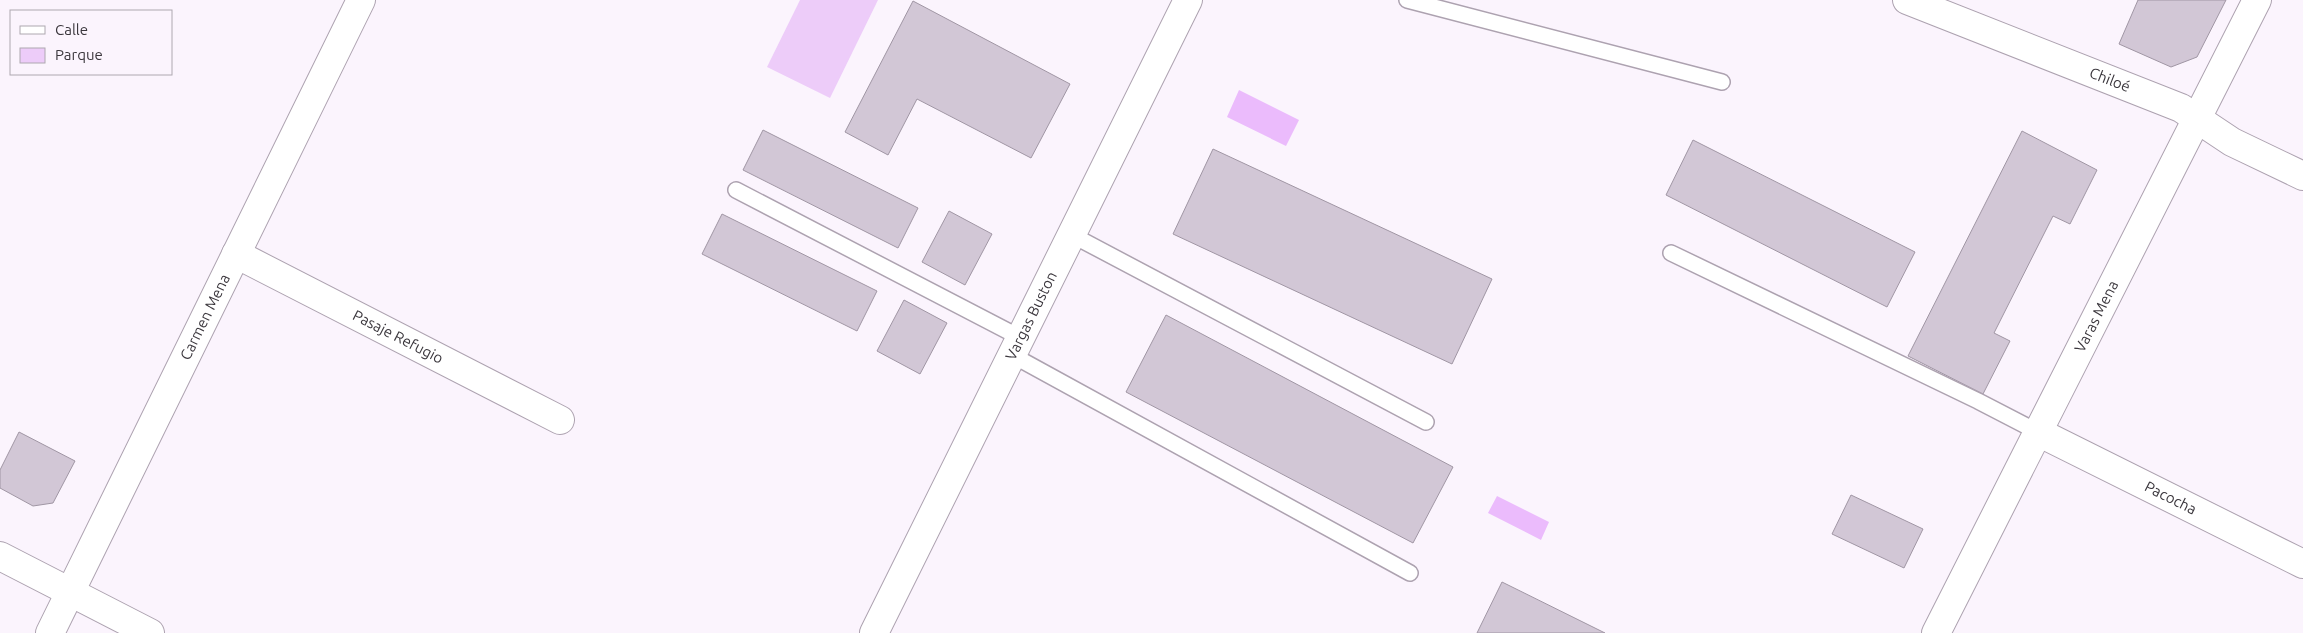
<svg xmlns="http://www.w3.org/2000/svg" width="2303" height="633" viewBox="0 0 2303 633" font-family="Ubuntu,sans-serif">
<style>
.green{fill:#edccf9}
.water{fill:#ebbbfc}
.building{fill:#d2c7d6;stroke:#a096a4}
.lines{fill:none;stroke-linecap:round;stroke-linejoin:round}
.lane-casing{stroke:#ada2b0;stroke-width:18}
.street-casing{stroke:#ada2b0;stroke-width:30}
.secondary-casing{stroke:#ada2b0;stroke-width:30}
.lane{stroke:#fff;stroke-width:15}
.street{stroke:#fff;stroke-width:28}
.secondary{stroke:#fff;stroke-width:28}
.labels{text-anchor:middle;stroke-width:4;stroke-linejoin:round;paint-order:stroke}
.street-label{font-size:15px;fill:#3b373d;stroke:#fbf4fd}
</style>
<rect width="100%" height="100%" fill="#fbf4fd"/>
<path class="green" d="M 800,0 L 878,0 L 830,98 L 767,67 Z"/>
<path class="water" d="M 1239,90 L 1299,120 L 1286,146 L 1227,117 Z
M 1497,496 L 1549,522 L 1541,540 L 1488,513 Z"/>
<path class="building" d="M 2138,0 L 2226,0 L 2197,57 L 2171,67 L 2119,44 Z
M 913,1 L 1070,84 L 1031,158 L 917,99 L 888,155 L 845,132 Z
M 763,130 L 918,208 L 898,248 L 743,170 Z
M 2022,131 L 2097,170 L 2070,224 L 2053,216 L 1994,333 L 2010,341 L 1983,394 L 1908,356 Z
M 1693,140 L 1915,252 L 1887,307 L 1666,195 Z
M 1213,149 L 1492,279 L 1452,364 L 1173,234 Z
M 949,211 L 992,234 L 965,285 L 922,262 Z
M 722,214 L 877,291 L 857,331 L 702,254 Z
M 904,300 L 947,323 L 920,374 L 877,351 Z
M 1166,315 L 1453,467 L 1413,543 L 1126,392 Z
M 19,432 L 75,461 L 53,503 L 33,506 L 0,488 L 0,470 Z
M 1851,495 L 1923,529 L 1904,568 L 1832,534 Z
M 1502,582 L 1605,633 L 1477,633 Z"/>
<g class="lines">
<g class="lane-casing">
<path id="lane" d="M 1407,0 L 1722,82
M 736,190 L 1021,338
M 1072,235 L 1426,422
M 1671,253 L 1978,401 L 2038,432
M 1012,355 L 1410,573"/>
</g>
<g class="street-casing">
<g id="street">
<path id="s1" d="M 1907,0 L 2181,108 L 2232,142 L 2303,176"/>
<path id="s2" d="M 236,254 L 560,420"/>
<path id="s3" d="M 2038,432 L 2303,564"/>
<path d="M 0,556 L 150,633"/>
<path id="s4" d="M 50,633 L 361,0"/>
</g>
</g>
<g class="secondary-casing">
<g id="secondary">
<path id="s5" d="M 874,633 L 1188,0"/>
<path id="s6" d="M 1936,633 L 2257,0"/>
</g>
</g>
<use href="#lane" class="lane"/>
<use href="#street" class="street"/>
<use href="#secondary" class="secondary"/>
</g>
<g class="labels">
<g class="street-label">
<text dy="5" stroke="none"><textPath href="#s1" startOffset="218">Chiloé</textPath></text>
<text dy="5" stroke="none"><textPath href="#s6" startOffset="355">Varas Mena</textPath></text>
<text dy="5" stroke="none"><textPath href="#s4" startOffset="352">Carmen Mena</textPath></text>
<text dy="5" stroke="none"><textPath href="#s5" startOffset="354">Vargas Buston</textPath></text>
<text dy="5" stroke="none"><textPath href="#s2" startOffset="182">Pasaje Refugio</textPath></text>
<text dy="5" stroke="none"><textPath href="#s3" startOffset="148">Pacocha</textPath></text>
</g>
</g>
<rect x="10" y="10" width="162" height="65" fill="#fbf4fd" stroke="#aea8b0"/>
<rect x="20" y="26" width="25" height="8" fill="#ffffff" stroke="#aea8b0"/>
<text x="55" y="35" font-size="15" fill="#3b373d">Calle</text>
<rect x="20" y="48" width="25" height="15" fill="#edccf9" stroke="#aea8b0"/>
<text x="55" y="60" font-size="15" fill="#3b373d">Parque</text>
</svg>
